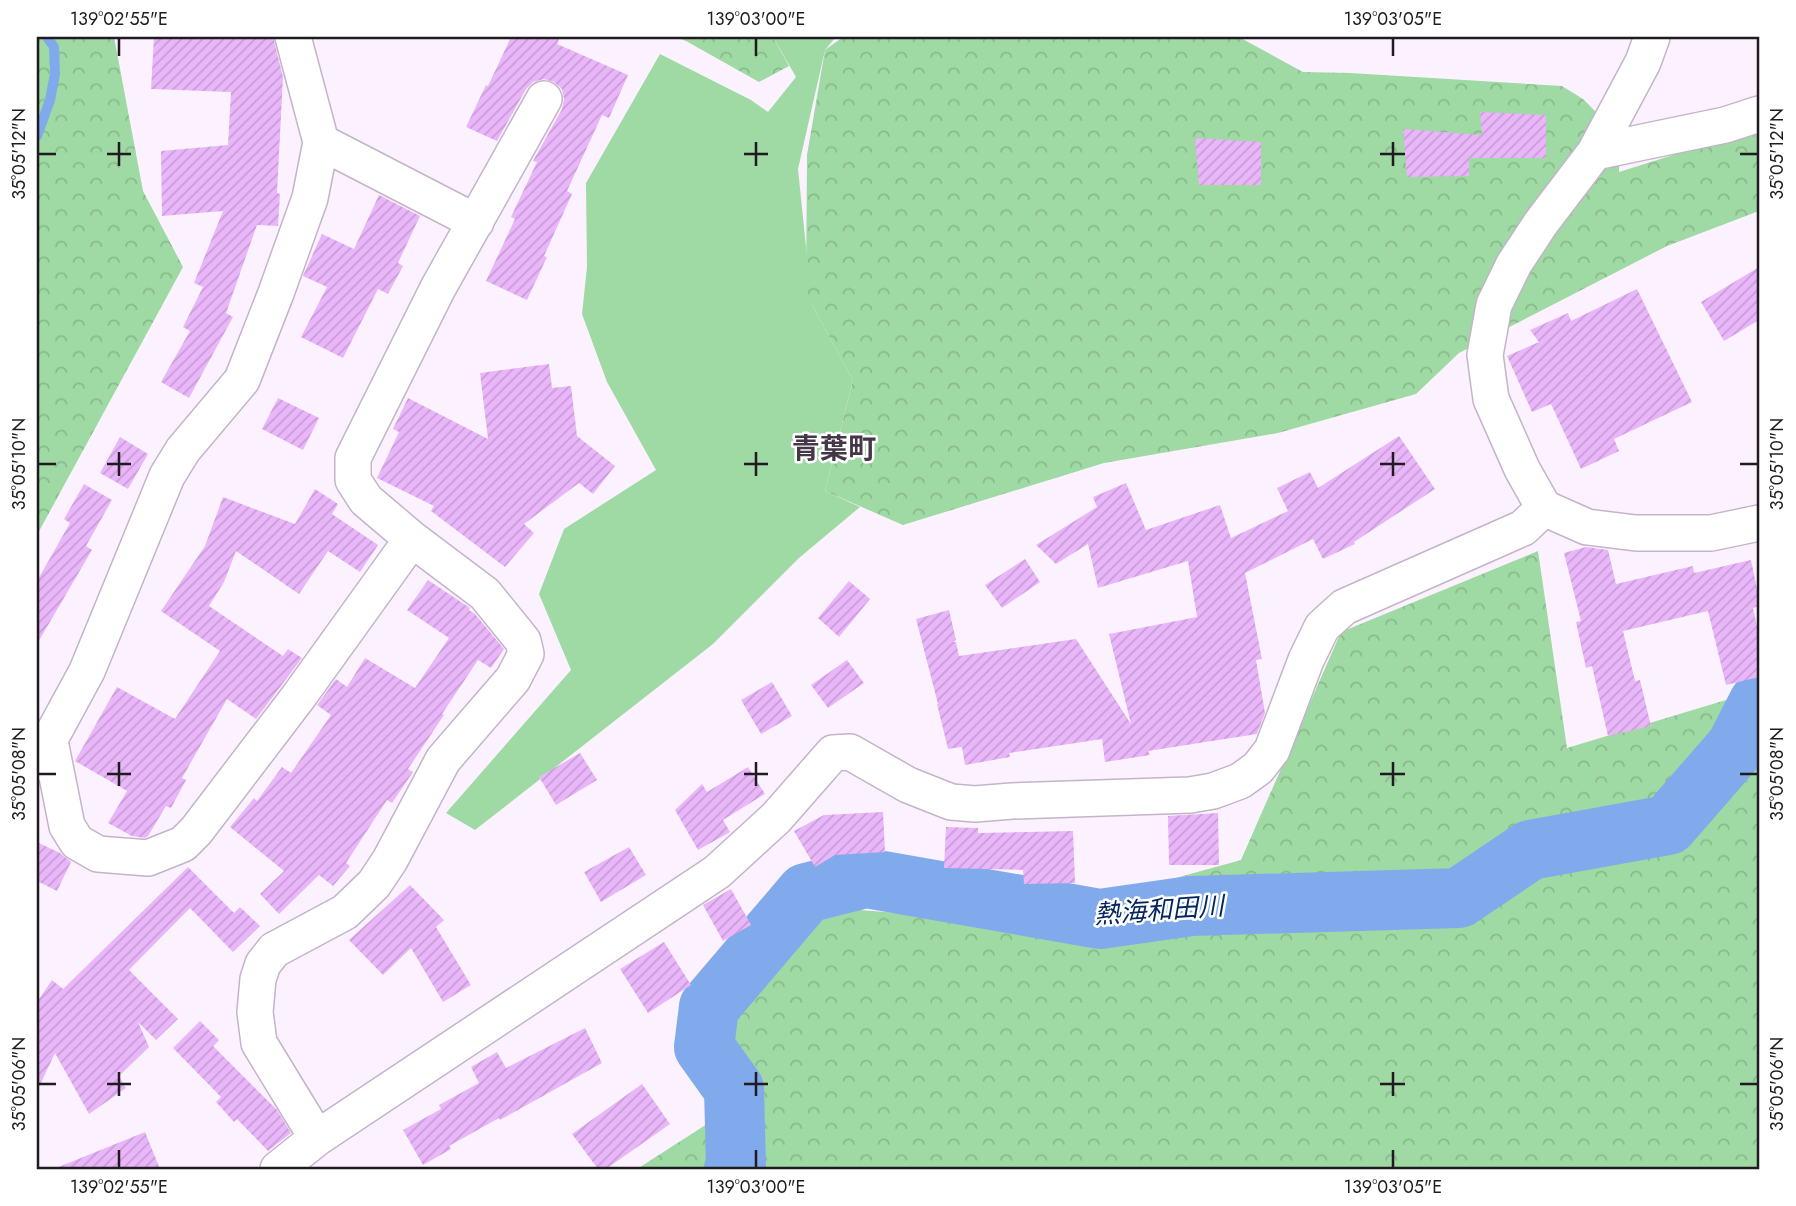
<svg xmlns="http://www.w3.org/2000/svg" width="1796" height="1206" viewBox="0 0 1796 1206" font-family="Jost,'Noto Sans JP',sans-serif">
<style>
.green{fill:#9fd9a3}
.forest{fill:url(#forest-crowns)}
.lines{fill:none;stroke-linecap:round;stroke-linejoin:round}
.stream{stroke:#81aaec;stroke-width:10}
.river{stroke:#81aaec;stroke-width:60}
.building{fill:url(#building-hatch)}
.minor-casing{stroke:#c4b4c9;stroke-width:38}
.minor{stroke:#fff;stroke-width:35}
.ticks{fill:none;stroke:#201a21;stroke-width:2.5}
.labels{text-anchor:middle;stroke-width:5;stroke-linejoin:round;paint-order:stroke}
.water-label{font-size:26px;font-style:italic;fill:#03265f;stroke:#fff}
.quarter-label{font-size:28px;font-weight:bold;fill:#433748;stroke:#fff}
.neatline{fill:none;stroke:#201a21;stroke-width:2.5}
.ticks-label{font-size:18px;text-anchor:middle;fill:#201a21}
</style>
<defs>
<pattern id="forest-crowns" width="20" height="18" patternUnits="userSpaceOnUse" patternTransform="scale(1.75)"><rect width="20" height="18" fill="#9fd9a3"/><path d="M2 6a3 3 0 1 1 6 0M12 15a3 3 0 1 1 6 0" fill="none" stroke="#89ba8c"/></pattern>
<pattern id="building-hatch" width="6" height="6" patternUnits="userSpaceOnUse" patternTransform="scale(1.75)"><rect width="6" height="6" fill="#e9b6fa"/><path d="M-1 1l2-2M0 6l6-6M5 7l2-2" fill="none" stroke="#c89cd6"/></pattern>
</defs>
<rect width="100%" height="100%" fill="#fcf2ff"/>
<path class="green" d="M 773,37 L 836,37 L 825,50 L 798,169 L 812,305 L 853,380 L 825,491 L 860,507 L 799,558 L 713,644 L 475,830 L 446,813 L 571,670 L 539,594 L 564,529 L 656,470 L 607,382 L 582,314 L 587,267 L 586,183 L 660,54 L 751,100 L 768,112 L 796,77 Z"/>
<path class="forest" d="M 37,37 L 114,37 L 143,191 L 183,267 L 37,535 Z
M 675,37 L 773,37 L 789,66 L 759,82 L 686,41 Z
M 843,37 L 1239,37 L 1303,72 L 1350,73 L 1562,86 L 1583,99 L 1620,136 L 1619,172 L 1759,128 L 1759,211 L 1667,246 L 1459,353 L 1416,394 L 1278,433 L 1104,463 L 903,525 L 825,491 L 853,380 L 806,294 L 807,155 L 825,50 Z
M 1538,551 L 1567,748 L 1759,690 L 1759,1169 L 637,1169 L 735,1106 L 718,1015 L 820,907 L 1016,922 L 1241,860 L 1341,632 Z"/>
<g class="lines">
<path class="stream" d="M 37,136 L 50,100 L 55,74 L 54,47 L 47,37"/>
<path class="river" d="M 734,1169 L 736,1166 L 734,1089 L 704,1047 L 709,1007 L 806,893 L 866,878 L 1100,919 L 1191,906 L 1459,898 L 1530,850 L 1668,825 L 1736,747 L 1759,702"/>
</g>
<path class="building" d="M 154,37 L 273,37 L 283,77 L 277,193 L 280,194 L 278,226 L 257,225 L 226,313 L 233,317 L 189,398 L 161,382 L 190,331 L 183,327 L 203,287 L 194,283 L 223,211 L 162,216 L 161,151 L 228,145 L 231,92 L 151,89 Z
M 511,37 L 560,37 L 557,44 L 628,75 L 609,118 L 602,115 L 567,191 L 572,194 L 544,256 L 547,257 L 527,300 L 486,281 L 515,219 L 511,217 L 537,162 L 533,161 L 562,109 L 564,99 L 562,89 L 554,82 L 544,79 L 533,82 L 526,89 L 497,141 L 466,127 L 486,85 L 488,86 Z
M 1480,112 L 1546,115 L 1546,158 L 1469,158 L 1469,176 L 1407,177 L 1403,129 L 1482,135 Z
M 1195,138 L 1261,142 L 1261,185 L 1199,185 Z
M 379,195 L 420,216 L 398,263 L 403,266 L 388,294 L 378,289 L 343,358 L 301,337 L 327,287 L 303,276 L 322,234 L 354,249 Z
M 1759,267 L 1759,320 L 1724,341 L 1701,302 Z
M 1637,289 L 1692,402 L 1614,439 L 1619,451 L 1581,469 L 1551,404 L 1532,412 L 1507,356 L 1539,342 L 1530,330 L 1568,313 L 1571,321 Z
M 549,364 L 552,388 L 571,386 L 577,436 L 615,466 L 593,494 L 579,483 L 524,524 L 534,533 L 505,567 L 431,511 L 434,506 L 377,478 L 399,432 L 393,429 L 408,398 L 488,439 L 480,373 Z
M 278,398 L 319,418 L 303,450 L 262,429 Z
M 1399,436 L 1435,489 L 1354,542 L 1355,544 L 1323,559 L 1313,539 L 1245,573 L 1262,659 L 1256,660 L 1265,713 L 1257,734 L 1148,751 L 1150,755 L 1105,762 L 1102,739 L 1009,753 L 1010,757 L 965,765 L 962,747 L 948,749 L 937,704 L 938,704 L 916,619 L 949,610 L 956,640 L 953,642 L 956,642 L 959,656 L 1076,639 L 1131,724 L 1109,634 L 1197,617 L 1188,561 L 1098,588 L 1088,544 L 1056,564 L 1036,545 L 1097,507 L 1093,497 L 1126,483 L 1146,530 L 1220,505 L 1231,538 L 1288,511 L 1277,488 L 1310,472 L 1318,488 Z
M 120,437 L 148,454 L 128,489 L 100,473 Z
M 84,484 L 112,500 L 86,546 L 92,550 L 37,644 L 37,581 L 70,523 L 64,519 Z
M 315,489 L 338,504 L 332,514 L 378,545 L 360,572 L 328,551 L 299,594 L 236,551 L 224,582 L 209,606 L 283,656 L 288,649 L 302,658 L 256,719 L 227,699 L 182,778 L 186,780 L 171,808 L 166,806 L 148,836 L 145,838 L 132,836 L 108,823 L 127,791 L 75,761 L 117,687 L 175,719 L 220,651 L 161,611 L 205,546 L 223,497 L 295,524 Z
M 1586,547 L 1608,550 L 1616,584 L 1693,566 L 1694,573 L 1751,560 L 1759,598 L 1759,606 L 1753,608 L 1759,635 L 1759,677 L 1726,685 L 1708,611 L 1623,631 L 1635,681 L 1640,680 L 1651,726 L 1608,736 L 1592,666 L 1586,668 L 1576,622 L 1581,621 L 1564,553 Z
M 1025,559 L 1040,582 L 1002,608 L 985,585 Z
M 428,580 L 470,608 L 469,610 L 475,614 L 504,649 L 491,668 L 478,660 L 442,714 L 444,715 L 408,769 L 413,772 L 392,803 L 387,800 L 346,863 L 350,866 L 333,886 L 319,875 L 279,914 L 260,894 L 284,871 L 230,827 L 254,798 L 257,801 L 282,767 L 291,773 L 331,715 L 317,705 L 336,679 L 347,687 L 365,658 L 415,688 L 449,638 L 407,610 Z
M 849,581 L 870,599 L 839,637 L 818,618 Z
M 847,660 L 864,683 L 828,708 L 811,685 Z
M 772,682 L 792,716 L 761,734 L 741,700 Z
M 580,753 L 597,780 L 556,805 L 539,777 Z
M 748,767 L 765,794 L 723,820 L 730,832 L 698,850 L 675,810 L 702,784 L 707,792 Z
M 883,812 L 885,852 L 835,855 L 815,867 L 794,831 L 824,815 Z
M 1218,813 L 1219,865 L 1169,865 L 1168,816 Z
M 946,827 L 978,828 L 978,833 L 1073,831 L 1075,883 L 1024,884 L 1023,870 L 944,868 Z
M 37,842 L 60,853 L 71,862 L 57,891 L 37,881 Z
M 629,847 L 646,875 L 601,902 L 584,872 Z
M 188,867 L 234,913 L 240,907 L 260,926 L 233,952 L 190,908 L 129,970 L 178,1019 L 156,1040 L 138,1022 L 149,1047 L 119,1076 L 126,1088 L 89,1114 L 55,1053 L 37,1091 L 37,1002 L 52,980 L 63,989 Z
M 410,885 L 444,920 L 436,927 L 471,985 L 443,1002 L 411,948 L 383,975 L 349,940 Z
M 731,889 L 751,925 L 723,941 L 703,905 Z
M 664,942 L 691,985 L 648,1013 L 620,969 Z
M 200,1021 L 219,1040 L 213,1046 L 277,1110 L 291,1133 L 268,1151 L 237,1119 L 234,1122 L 216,1102 L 221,1097 L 173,1048 Z
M 585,1028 L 602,1063 L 500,1120 L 499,1118 L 449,1146 L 451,1149 L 423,1165 L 403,1130 L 441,1109 L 439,1105 L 479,1083 L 471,1067 L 497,1052 L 506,1068 Z
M 642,1084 L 670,1124 L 606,1169 L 598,1169 L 572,1134 Z
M 145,1132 L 160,1169 L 56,1169 L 56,1168 Z"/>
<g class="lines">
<g class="minor-casing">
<path id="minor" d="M 1652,37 L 1643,62 L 1595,152 L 1541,223 L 1514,264 L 1494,305 L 1485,355 L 1491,399 L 1522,469 L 1544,508 L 1587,527 L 1636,533 L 1711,533 L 1759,523
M 321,142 L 476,222
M 1595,152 L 1725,125 L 1759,114
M 50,741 L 67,826 L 77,842 L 98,854 L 148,858 L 183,844 L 196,831 L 299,696 L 412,539
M 37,763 L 87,671 L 167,476 L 183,450 L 242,380 L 276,293 L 310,198 L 321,142 L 293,37
M 317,1138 L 259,1043 L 255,1012 L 258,979 L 263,964 L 274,950 L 345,912 L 374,884 L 390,860 L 443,760 L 513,679 L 526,654 L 523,641 L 485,594 L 412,539 L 366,500 L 353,480 L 353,458 L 438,288 L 544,99
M 278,1169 L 317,1138 L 717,872 L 776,818 L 833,753 L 850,752 L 908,785 L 951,802 L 975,804 L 1012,801 L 1190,795 L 1213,791 L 1240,781 L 1258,768 L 1272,750 L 1306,660 L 1322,627 L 1344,607 L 1523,528 L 1544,508"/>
</g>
<use href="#minor" class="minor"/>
</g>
<path class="ticks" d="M 119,38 L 119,56M 756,38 L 756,56M 1393,38 L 1393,56M 119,142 L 119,166M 756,142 L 756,166M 1393,142 L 1393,166M 38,154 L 56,154M 107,154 L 131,154M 744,154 L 768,154M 1380,154 L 1405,154M 1740,154 L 1758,154M 119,452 L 119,476M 756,452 L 756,476M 1393,452 L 1393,476M 38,464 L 56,464M 107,464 L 131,464M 744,464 L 768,464M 1380,464 L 1405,464M 1740,464 L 1758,464M 119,762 L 119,786M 756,762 L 756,786M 1393,762 L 1393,786M 38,774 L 56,774M 107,774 L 131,774M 744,774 L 768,774M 1380,774 L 1405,774M 1740,774 L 1758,774M 119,1072 L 119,1096M 756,1072 L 756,1096M 1393,1072 L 1393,1096M 38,1084 L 56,1084M 107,1084 L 131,1084M 744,1084 L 768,1084M 1380,1084 L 1405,1084M 1740,1084 L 1758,1084M 119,1150 L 119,1168M 756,1150 L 756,1168M 1393,1150 L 1393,1168"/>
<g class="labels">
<g class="water-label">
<text transform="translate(1159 910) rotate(-4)" y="9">熱海和田川</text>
</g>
<g class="quarter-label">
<text x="834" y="458">青葉町</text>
</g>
</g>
<rect width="1796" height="1206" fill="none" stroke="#ffffff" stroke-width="77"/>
<rect x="38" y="38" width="1720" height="1130" class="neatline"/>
<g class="ticks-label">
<text x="119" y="25">139°02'55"E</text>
<text x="756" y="25">139°03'00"E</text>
<text x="1393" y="25">139°03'05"E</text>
<text transform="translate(19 154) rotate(-90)" y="6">35°05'12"N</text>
<text transform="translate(1777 154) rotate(-90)" y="6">35°05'12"N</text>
<text transform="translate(19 464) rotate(-90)" y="6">35°05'10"N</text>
<text transform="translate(1777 464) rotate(-90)" y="6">35°05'10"N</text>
<text transform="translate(19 774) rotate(-90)" y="6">35°05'08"N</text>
<text transform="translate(1777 774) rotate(-90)" y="6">35°05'08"N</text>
<text transform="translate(19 1084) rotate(-90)" y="6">35°05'06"N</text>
<text transform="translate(1777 1084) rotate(-90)" y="6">35°05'06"N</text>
<text x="119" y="1193">139°02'55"E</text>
<text x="756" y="1193">139°03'00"E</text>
<text x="1393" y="1193">139°03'05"E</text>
</g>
</svg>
